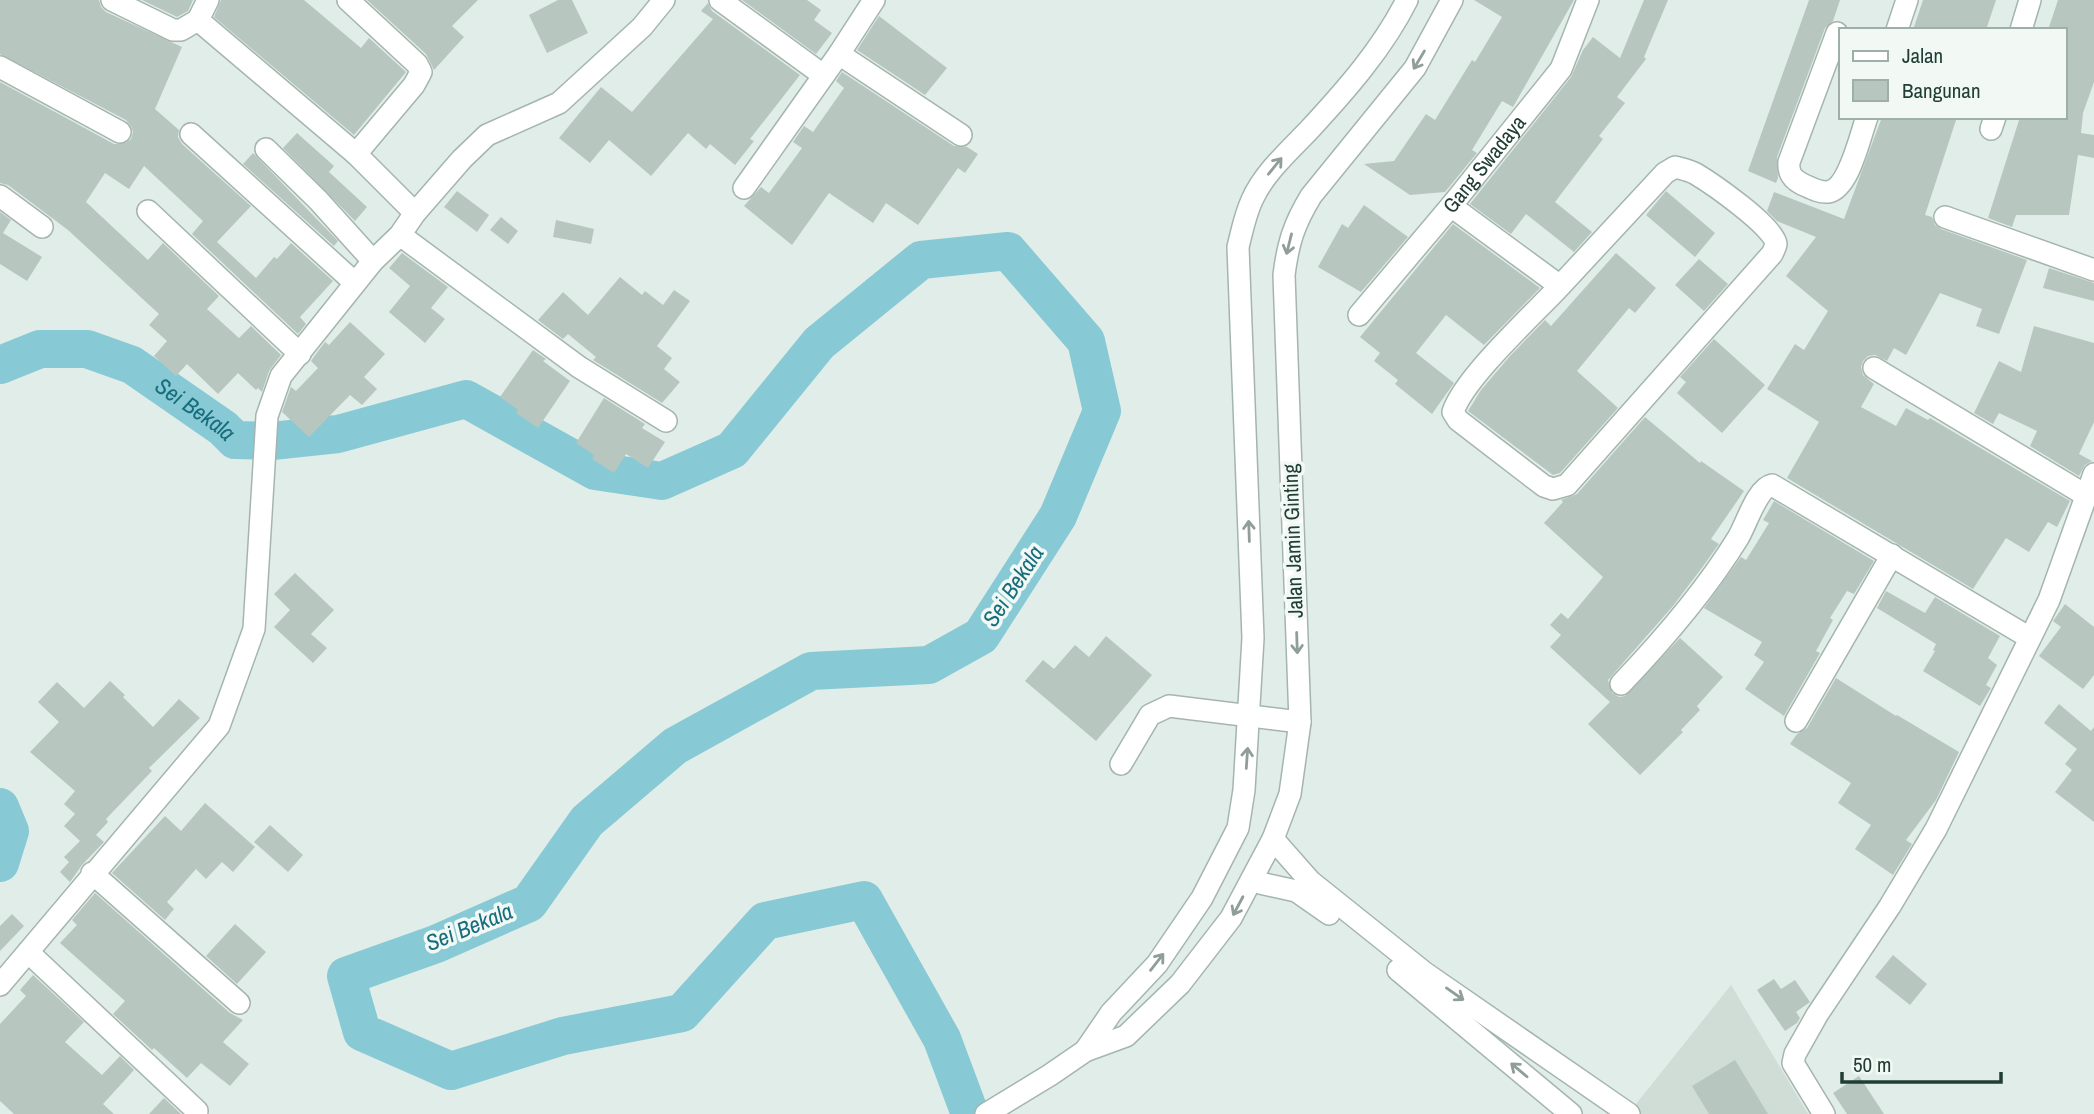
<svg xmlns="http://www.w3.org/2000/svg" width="2094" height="1114" viewBox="0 0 2094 1114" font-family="'Archivo Narrow',sans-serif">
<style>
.built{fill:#d0dcd6}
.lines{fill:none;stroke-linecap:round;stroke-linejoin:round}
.river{stroke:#87c9d4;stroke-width:38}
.building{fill:#b7c7c0}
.minor-casing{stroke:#a4b5af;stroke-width:24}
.minor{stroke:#fff;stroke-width:21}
.oneway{stroke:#909e9a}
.labels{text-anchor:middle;stroke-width:7;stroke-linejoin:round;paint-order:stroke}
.street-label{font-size:21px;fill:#213e36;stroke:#f2f9f5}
.water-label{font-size:23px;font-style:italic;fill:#186d7d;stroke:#f2f9f5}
</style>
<rect width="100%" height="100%" fill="#e1ede8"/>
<path class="built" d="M 1731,985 L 1808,1114 L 1628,1114 Z"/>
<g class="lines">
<g class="river">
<path id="s1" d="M 0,365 L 40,349 L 87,349 L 132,365 L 223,428 L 235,440 L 272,441 L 338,434 L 466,399 L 595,471 L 662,481 L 732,450 L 819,343 L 921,260 L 1008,251 L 1086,341 L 1102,411 L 1058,516 L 981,636 L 929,665 L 811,671 L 675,746 L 587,821 L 529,903 L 436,944 L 346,976 L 362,1032 L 451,1071 L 563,1036 L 682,1013 L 765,921 L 864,900 L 942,1039 L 970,1114"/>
<path d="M 0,807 L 10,831 L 0,863"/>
</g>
</g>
<path class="building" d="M 0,0 L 99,0 L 101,7 L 106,12 L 182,47 L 155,109 L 179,130 L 178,137 L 182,144 L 251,206 L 217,242 L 256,278 L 274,257 L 277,259 L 291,243 L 333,281 L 300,317 L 306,324 L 298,334 L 192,234 L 203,221 L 144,166 L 129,189 L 105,173 L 86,202 L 148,260 L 163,243 L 219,296 L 207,309 L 239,338 L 251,326 L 281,355 L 269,371 L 262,392 L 258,388 L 256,390 L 238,373 L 218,394 L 187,364 L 176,376 L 154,356 L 167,341 L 149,325 L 159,314 L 68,230 L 8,185 L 0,183 L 0,82 L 114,144 L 126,143 L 131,139 L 133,132 L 131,126 L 126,120 L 0,54 Z
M 142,0 L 193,0 L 188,11 L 177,17 Z
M 221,0 L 304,0 L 361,48 L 369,38 L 406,72 L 354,135 L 214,17 Z
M 367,0 L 478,0 L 452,26 L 464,37 L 434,70 L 426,54 Z
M 558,0 L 572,0 L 588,33 L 547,53 L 529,15 Z
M 742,0 L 807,0 L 821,10 L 814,20 L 832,33 L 816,54 Z
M 1474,0 L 1574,0 L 1513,107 L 1502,101 L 1472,150 L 1477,153 L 1445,192 L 1410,195 L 1364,164 L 1394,161 L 1426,114 L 1435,120 L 1472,60 L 1475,62 L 1502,17 Z
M 1644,0 L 1668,0 L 1644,57 L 1646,59 L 1617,97 L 1625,103 L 1599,136 L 1603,139 L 1555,202 L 1592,232 L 1574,252 L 1526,214 L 1511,234 L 1470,204 L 1571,77 L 1583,50 L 1593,37 L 1620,58 Z
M 1809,0 L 1840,0 L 1833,21 L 1825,28 L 1777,157 L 1778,178 L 1776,183 L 1748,171 Z
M 1923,0 L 1996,0 L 1986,30 L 1913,30 Z
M 2058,0 L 2094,0 L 2094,82 L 2083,113 L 2081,133 L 2094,135 L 2094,158 L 2078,155 L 2069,215 L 2016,215 L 2012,227 L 1988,218 L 2020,117 L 2064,117 L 2064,30 L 2048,30 Z
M 708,3 L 712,11 L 800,75 L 750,139 L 754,141 L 735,165 L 710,144 L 706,149 L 688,133 L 651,176 L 609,140 L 590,163 L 559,138 L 601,87 L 632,112 L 713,19 L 701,11 Z
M 879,16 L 947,68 L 925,95 L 857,50 Z
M 842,72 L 954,146 L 967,147 L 978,154 L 965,173 L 958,168 L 918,225 L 886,203 L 873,223 L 829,193 L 792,245 L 744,206 L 761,187 L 769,193 L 802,148 L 793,142 L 804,126 L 813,132 L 844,88 L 836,81 Z
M 1882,117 L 1957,117 L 1925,215 L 1932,217 L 1935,225 L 1941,229 L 2027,260 L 1999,334 L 1976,326 L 1982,309 L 1940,293 L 1906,355 L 1894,348 L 1887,361 L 1875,355 L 1868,356 L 1863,361 L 1861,367 L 1863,375 L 1874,384 L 1861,407 L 1896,426 L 1906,408 L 1928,420 L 1930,418 L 2070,501 L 2057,527 L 2048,522 L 2029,552 L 2006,538 L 1973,589 L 1787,478 L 1819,422 L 1767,389 L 1795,344 L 1804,350 L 1828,311 L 1786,276 L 1816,237 L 1777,221 L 1767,211 L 1774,192 L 1844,219 Z
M 297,133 L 334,166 L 329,172 L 367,207 L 355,221 L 283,148 Z
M 253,153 L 338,241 L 334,246 L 243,164 Z
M 457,191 L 489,215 L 477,232 L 444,207 Z
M 1666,191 L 1715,233 L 1695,257 L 1646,215 Z
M 1364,205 L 1408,237 L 1361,292 L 1318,267 L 1342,224 L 1348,228 Z
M 0,212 L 11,220 L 3,233 L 42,257 L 27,281 L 0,264 Z
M 501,217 L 518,231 L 508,244 L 490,230 Z
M 556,220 L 594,229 L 591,244 L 553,237 Z
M 1453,224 L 1540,288 L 1484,345 L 1446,315 L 1416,353 L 1454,383 L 1432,414 L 1395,384 L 1398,380 L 1374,361 L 1380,353 L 1360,337 Z
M 402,253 L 448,287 L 431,308 L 445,319 L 425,343 L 389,312 L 410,286 L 389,268 Z
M 1616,253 L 1656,288 L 1635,313 L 1629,308 L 1577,371 L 1618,408 L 1560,473 L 1553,475 L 1468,411 L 1481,390 L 1510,356 L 1545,320 L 1551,326 Z
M 1699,259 L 1728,284 L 1704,311 L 1675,285 Z
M 2049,268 L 2094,283 L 2094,301 L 2043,288 Z
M 620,277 L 642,295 L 645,291 L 663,305 L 674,290 L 690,301 L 657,346 L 672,358 L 664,369 L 680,382 L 662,403 L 593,360 L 596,357 L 568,334 L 563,339 L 538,320 L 563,292 L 588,315 Z
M 350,322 L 385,354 L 364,377 L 377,389 L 362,405 L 350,395 L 309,437 L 282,412 L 291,387 L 296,391 L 318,368 L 311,361 L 313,358 L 325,342 L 329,345 Z
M 2034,326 L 2094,343 L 2094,422 L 2079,454 L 2092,461 L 2085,465 L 2079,476 L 2030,446 L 2037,431 L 1999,413 L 1993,424 L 1974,413 L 1999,361 L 2021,372 Z
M 1714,339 L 1765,385 L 1722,433 L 1677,393 L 1686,382 L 1680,377 Z
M 533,350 L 546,359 L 543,361 L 570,381 L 538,428 L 516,413 L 518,410 L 500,397 Z
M 604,398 L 645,424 L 642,428 L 665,442 L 648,468 L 626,454 L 614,473 L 592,459 L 594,455 L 576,443 Z
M 1645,417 L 1700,463 L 1701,461 L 1744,491 L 1711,539 L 1719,544 L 1701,569 L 1673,606 L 1608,680 L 1612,693 L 1619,697 L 1625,696 L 1680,638 L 1723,677 L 1697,706 L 1700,710 L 1681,730 L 1683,732 L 1640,775 L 1588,724 L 1610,702 L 1550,647 L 1561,635 L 1550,625 L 1561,613 L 1568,619 L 1603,577 L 1544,523 L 1563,502 L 1561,500 L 1577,494 Z
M 1774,501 L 1874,561 L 1854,594 L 1847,591 L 1830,618 L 1833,620 L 1816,651 L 1820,653 L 1784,716 L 1745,689 L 1764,662 L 1754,655 L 1762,642 L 1704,608 L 1741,557 L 1746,560 L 1769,523 L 1763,520 Z
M 295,573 L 334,610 L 311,634 L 327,648 L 313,663 L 274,627 L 290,610 L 274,594 Z
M 1886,591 L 1925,613 L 1935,597 L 2000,636 L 1988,658 L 1997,665 L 1986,685 L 1991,688 L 1980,706 L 1923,671 L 1935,651 L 1933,650 L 1936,644 L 1877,608 Z
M 2065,604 L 2094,627 L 2094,675 L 2083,689 L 2039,656 L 2061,627 L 2053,621 Z
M 1106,636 L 1152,675 L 1096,741 L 1025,681 L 1043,660 L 1054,669 L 1075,645 L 1089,657 Z
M 1836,678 L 1896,716 L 1897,715 L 1959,752 L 1936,800 L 1906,840 L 1912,844 L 1893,875 L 1855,849 L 1871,825 L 1838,803 L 1851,783 L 1790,744 L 1797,734 L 1807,728 Z
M 110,681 L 125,695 L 123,697 L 153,727 L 179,699 L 200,718 L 149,768 L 152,771 L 106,819 L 108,822 L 96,835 L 104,842 L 82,865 L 70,882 L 60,872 L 69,862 L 64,857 L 80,841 L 64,826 L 75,814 L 64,804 L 75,791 L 30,752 L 59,722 L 38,702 L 57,682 L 84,708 Z
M 2059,704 L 2091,731 L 2094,727 L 2094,822 L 2055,792 L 2072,770 L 2065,764 L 2077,749 L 2044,723 Z
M 205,803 L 255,847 L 233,872 L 222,862 L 206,879 L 196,869 L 167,902 L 174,909 L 165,920 L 112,873 L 165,816 L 181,831 Z
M 270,825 L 303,855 L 288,872 L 254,842 Z
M 95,893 L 230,1013 L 243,1020 L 223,1042 L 249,1064 L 230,1086 L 201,1063 L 187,1078 L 154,1048 L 152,1050 L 113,1014 L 125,1001 L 60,943 L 77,925 L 72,920 Z
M 12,914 L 24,926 L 0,951 L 0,926 Z
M 235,924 L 266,952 L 237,984 L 206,956 Z
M 1893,955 L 1927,984 L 1910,1005 L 1875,977 Z
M 33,975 L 84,1022 L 65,1042 L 102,1075 L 120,1056 L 134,1070 L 103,1104 L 114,1114 L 14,1114 L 0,1101 L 0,1024 L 26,996 L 20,990 Z
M 1774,979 L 1781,989 L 1795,980 L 1810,1002 L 1796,1012 L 1800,1018 L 1797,1023 L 1785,1031 L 1757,990 Z
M 1735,1060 L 1768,1114 L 1709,1114 L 1692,1086 Z
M 1859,1076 L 1884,1114 L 1847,1114 L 1833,1093 Z
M 164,1098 L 181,1114 L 149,1114 Z"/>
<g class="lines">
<g class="minor-casing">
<g id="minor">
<path d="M 112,0 L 173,30 L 181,30 L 198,20 L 356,154 L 415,213"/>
<path d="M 348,0 L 417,64 L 421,72 L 414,85 L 356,154"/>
<path d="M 720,0 L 823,75"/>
<path d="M 198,20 L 208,0"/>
<path d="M 1897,30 L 1907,0"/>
<path d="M 2021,30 L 2030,0"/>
<path d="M 1837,33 L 1789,162 C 1788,173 1792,179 1802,184 C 1809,187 1819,193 1828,192 C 1849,189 1860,136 1867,117"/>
<path d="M 839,54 L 961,135"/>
<path d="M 0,67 L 120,132"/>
<path d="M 1991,129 L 1995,117"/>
<path d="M 191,134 L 355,283"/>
<path d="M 266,149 L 318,200 L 373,261"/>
<path d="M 744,188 L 839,54 L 874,0"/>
<path d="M 0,196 L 42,227"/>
<path d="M 1451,206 L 1560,286 L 1665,173 L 1675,167 C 1682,169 1689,170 1696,174 C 1711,183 1775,227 1776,244 C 1776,246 1773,252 1772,254 L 1567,485 L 1553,489 L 1544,486 L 1458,420 L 1453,412 C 1464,378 1533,315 1560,286"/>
<path d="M 148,211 L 300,354"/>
<path d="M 1945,217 L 2094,270"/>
<path d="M 400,235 L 579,367 L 666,421"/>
<path id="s2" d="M 1359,315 L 1451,206 L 1561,69 L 1588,0"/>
<path d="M 1874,368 L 2087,496"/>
<path d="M 1621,684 C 1663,640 1706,590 1738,538 C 1746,525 1757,488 1772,485 L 2030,638"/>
<path d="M 1796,721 L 1892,555"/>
<path d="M 1121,764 L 1150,715 L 1169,706 L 1300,722"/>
<path d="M 1273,839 L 1310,881 L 1425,973 L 1629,1114"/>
<path d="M 92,873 L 239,1003"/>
<path d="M 1251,881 L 1296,891 L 1329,914"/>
<path d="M 28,952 L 197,1111"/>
<path d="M 1398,970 L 1571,1114"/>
<path d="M 0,985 L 219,726 L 254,629 L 267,416 L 281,376 L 373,261 L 400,235 L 415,213 L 462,159 L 487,135 L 559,103 L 642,27 L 664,0"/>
<path d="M 1085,1051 L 1111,1013 L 1157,964 L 1202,898 L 1238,828 L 1244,790 L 1253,638 L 1238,247 C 1242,231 1245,215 1252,200 C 1264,173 1289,151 1310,129 C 1346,90 1383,48 1407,0"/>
<path d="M 986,1114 L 1050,1075 L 1085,1051 L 1126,1036 L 1180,984 L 1231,918 L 1273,839 L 1290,794 L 1300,722 L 1284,275 C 1288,243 1294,224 1311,196 L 1415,68 L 1452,0"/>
<path d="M 1824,1114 L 1793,1063 L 1795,1054 L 1817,1015 L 1890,906 L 1936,829 L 2049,600 L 2094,474"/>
</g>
</g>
<use href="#minor" class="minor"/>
</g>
<defs><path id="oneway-shaft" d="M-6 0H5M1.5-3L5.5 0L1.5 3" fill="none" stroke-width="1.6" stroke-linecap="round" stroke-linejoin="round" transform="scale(1.75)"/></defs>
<g class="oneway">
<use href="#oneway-shaft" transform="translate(1419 60) rotate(121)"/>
<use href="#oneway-shaft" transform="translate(1275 166) rotate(-51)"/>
<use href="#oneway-shaft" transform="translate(1289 244) rotate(104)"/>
<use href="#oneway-shaft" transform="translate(1249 531) rotate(-92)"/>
<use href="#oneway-shaft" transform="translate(1297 643) rotate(88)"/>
<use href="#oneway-shaft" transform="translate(1247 758) rotate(-86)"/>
<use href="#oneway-shaft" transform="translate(1238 906) rotate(118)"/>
<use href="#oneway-shaft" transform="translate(1157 962) rotate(-52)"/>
<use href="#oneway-shaft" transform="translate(1455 994) rotate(35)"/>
<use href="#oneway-shaft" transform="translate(1519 1070) rotate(-140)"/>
</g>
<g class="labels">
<g class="street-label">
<text dy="7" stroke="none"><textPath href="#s2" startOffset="196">Gang Swadaya</textPath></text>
<text transform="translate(1293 541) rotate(-92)" y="7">Jalan Jamin Ginting</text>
</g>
<g class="water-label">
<text dy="8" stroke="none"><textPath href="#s1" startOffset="215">Sei Bekala</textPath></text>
<text transform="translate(1013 586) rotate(-57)" y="8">Sei Bekala</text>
<text transform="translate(469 927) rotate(-22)" y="8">Sei Bekala</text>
</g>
</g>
<rect x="1839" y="28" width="228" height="91" fill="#f2f9f5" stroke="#9eaea9" stroke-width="2"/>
<rect x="1853" y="51" width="35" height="10" fill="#ffffff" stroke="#9eaea9" stroke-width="2"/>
<text x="1902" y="63" font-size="21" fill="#213e36">Jalan</text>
<rect x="1853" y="80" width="35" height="21" fill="#b7c7c0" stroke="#9eaea9" stroke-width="2"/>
<text x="1902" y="98" font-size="21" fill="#213e36">Bangunan</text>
<path d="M1842 1072v10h159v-10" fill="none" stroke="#213e36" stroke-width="3.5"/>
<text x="1853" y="1072" font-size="21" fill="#213e36" stroke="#f2f9f5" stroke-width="5" paint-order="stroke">50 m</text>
</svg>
